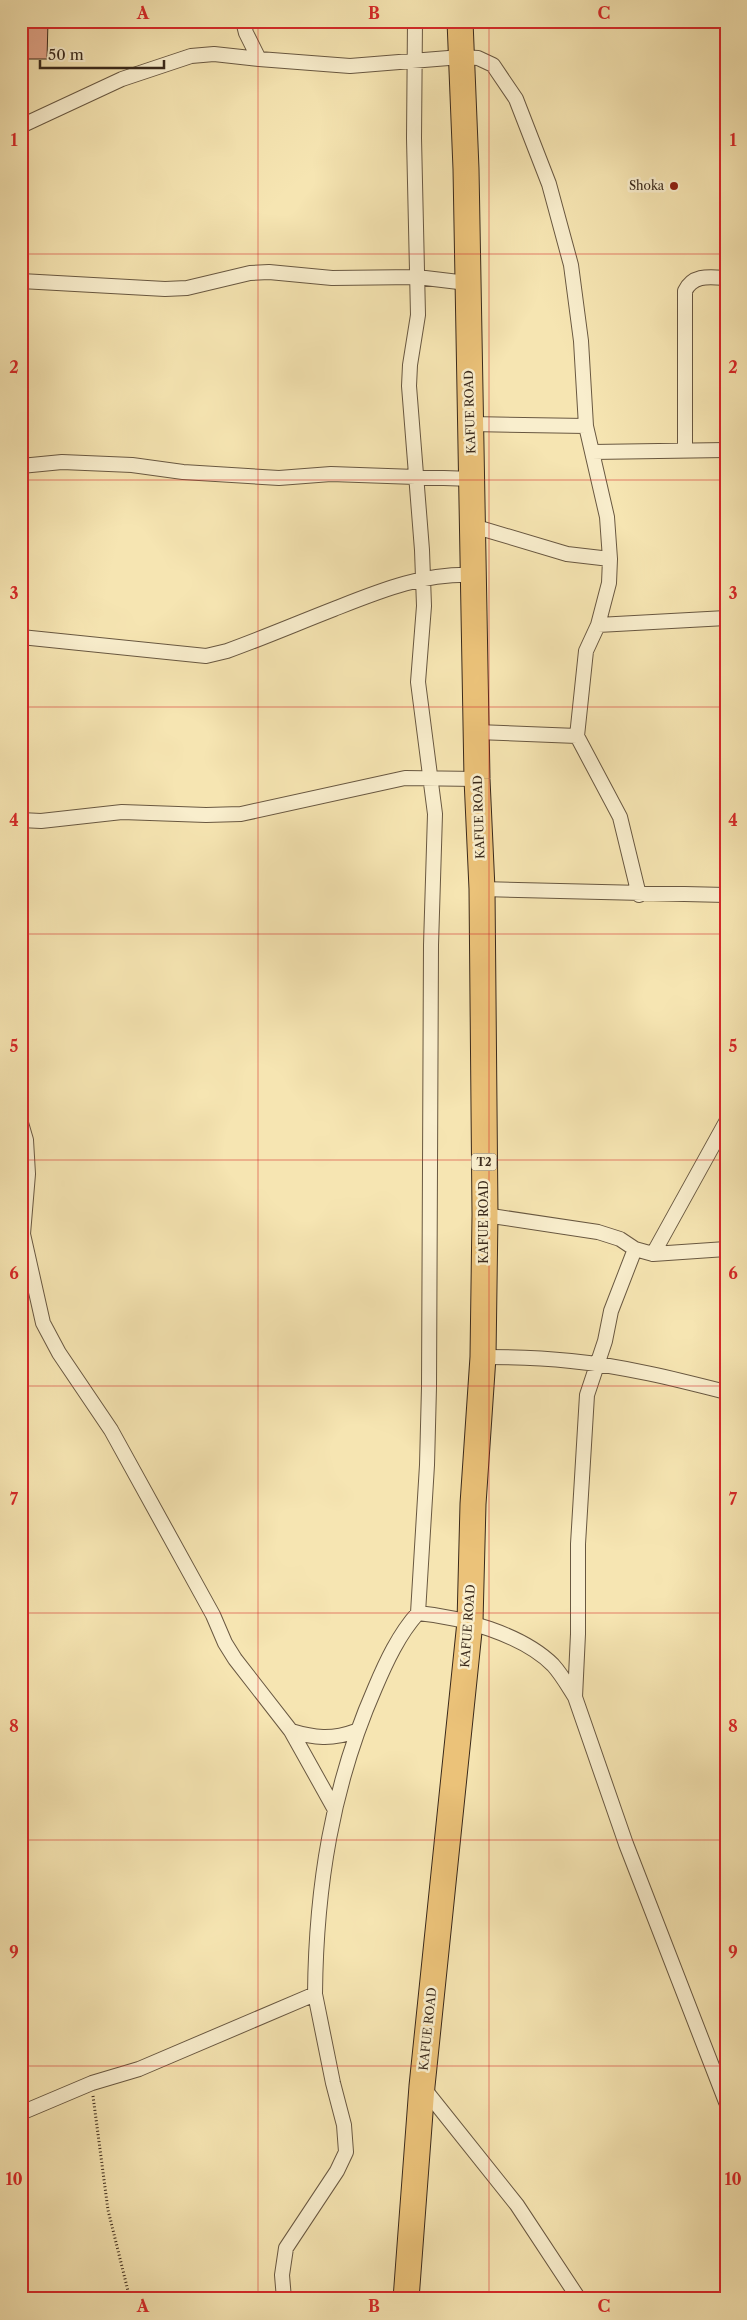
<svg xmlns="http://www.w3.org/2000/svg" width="747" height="2320" viewBox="0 0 747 2320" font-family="'Libre Caslon Text',serif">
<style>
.building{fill:#e2a589;stroke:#3a291b}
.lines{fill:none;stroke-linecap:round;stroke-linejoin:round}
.street-casing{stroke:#695841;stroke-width:16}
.highway-casing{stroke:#3a291b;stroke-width:27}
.path{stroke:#3a291b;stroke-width:3;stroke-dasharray:1 2.5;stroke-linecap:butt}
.street{stroke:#f9eecd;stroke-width:14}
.highway{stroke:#ebc279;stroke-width:25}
.grid{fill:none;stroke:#d62828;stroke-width:1;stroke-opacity:0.55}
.poi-dot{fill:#8f2418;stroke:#f9eecd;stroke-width:2}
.labels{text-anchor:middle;stroke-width:5;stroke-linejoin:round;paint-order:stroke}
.shield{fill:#f9eecd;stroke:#736450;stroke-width:1}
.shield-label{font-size:11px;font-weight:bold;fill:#3a291b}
.poi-label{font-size:12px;fill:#3a291b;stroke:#f9eecd;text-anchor:end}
.street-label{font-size:12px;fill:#3a291b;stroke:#f9eecd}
.neatline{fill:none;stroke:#d62828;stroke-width:2}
.grid-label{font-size:16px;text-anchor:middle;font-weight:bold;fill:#d62828}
</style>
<rect width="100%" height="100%" fill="#f6e5b2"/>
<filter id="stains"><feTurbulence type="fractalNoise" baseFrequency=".004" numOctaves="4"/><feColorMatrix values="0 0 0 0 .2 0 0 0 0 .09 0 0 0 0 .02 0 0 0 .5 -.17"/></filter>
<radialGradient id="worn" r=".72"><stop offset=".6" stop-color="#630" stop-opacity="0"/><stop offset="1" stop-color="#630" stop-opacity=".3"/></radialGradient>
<path class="building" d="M 21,21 L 48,21 L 47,59 L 21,59 Z"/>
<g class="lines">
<g class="street-casing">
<path id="street" d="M 243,21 L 246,33 L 259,59 L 350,66 L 461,57 L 478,58 L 493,65 L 516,99 L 549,184 L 571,265 L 581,341 L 586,426 L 607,517 L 610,559 L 609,583 L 598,625 L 586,651 L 577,736 L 477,732
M 415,21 L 414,138 L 418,315 L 410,365 L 409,386 L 422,550 L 424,606 L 418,682 L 435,814 L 431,945 L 429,1387 L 427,1465 L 418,1613
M 21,126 L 122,79 L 191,56 L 214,54 L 259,59
M 21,281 L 165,289 L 187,288 L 250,273 L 269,272 L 332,278 L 417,277 L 467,283
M 471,424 L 586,426
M 685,450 L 685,291 C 693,274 710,277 726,278
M 592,452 L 726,450
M 21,466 L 62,462 L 132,465 L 183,472 L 279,478 L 331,474 L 472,479
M 473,526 L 567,554 L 610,559
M 598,625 L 726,618
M 21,637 L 206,656 L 227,651 C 263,638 298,623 334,609 C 382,590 423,573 475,575
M 577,736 L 620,817 L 639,895
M 21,820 L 41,821 L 122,812 L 206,815 L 241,814 L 405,778 L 477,779
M 482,889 L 726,895
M 21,1123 L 26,1140 L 28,1174 L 23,1234 L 43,1323 L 59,1353 L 111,1430 L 213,1615 L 225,1643 L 235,1659 L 291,1731 L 334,1808
M 485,1215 L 598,1232 L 620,1239 L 635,1249 L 653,1254 L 726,1249
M 653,1254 L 726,1122
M 483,1357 C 513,1357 542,1358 571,1361 C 623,1366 675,1379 726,1392
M 575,1697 L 578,1634 L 578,1544 L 587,1395 L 605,1341 L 611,1311 L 635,1249
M 291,1731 C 314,1738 332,1740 356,1731
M 422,2086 L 517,2205 L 579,2299
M 21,2113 L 92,2083 L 139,2069 L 315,1994 C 316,1887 332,1786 375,1688 C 386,1662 399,1634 418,1613 C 460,1617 522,1634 553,1665 C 562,1675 568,1686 575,1697 L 626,1844 L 726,2102
M 284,2299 L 282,2275 L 286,2248 L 337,2171 L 346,2152 L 344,2125 L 333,2083 L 315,1994"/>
</g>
<g class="highway-casing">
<path id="highway" d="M 406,2299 L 422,2086 L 470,1622 L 473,1504 L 483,1357 L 485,1215 L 482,889 L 477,779 L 466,169 L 460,21"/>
</g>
<path class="path" d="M 93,2096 L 108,2210 L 130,2299"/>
<use href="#street" class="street"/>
<use href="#highway" class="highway"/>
</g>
<path class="grid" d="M 258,21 L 258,2299M 489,21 L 489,2299M 21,254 L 726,254M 21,480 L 726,480M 21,707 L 726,707M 21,934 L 726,934M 21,1160 L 726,1160M 21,1386 L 726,1386M 21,1613 L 726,1613M 21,1840 L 726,1840M 21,2066 L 726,2066"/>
<circle class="poi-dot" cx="674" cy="186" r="5"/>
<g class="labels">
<rect class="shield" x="471.5" y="1153.5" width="25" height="17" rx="4"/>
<g class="shield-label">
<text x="484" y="1166">T2</text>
</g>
<g class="poi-label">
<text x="664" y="190">Shoka</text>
</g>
<g class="street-label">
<text transform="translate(470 412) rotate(-92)" y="4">KAFUE ROAD</text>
<text transform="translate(479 817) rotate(-92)" y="4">KAFUE ROAD</text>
<text transform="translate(484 1222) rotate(-90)" y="4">KAFUE ROAD</text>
<text transform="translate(468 1626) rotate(-86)" y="4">KAFUE ROAD</text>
<text transform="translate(428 2029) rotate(-84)" y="4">KAFUE ROAD</text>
</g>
</g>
<rect width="747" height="2320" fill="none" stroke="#f6e5b2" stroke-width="55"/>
<path d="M40 60v8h124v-8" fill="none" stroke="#3a291b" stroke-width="2.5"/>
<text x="48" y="60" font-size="15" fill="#3a291b" stroke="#f9eecd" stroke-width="4" paint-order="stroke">50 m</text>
<rect x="28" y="28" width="692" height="2264" class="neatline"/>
<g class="grid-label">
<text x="143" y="19">A</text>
<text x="374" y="19">B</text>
<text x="604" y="19">C</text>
<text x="14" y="146">1</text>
<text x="733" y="146">1</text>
<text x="14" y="373">2</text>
<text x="733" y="373">2</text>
<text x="14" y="599">3</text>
<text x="733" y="599">3</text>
<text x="14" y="826">4</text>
<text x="733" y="826">4</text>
<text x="14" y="1052">5</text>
<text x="733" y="1052">5</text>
<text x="14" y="1279">6</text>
<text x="733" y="1279">6</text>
<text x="14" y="1505">7</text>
<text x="733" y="1505">7</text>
<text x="14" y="1732">8</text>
<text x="733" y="1732">8</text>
<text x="14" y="1958">9</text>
<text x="733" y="1958">9</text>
<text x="14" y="2185">10</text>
<text x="733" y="2185">10</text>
<text x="143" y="2312">A</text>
<text x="374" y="2312">B</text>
<text x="604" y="2312">C</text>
</g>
<rect width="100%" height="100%" filter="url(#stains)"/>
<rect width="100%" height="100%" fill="url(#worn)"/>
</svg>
